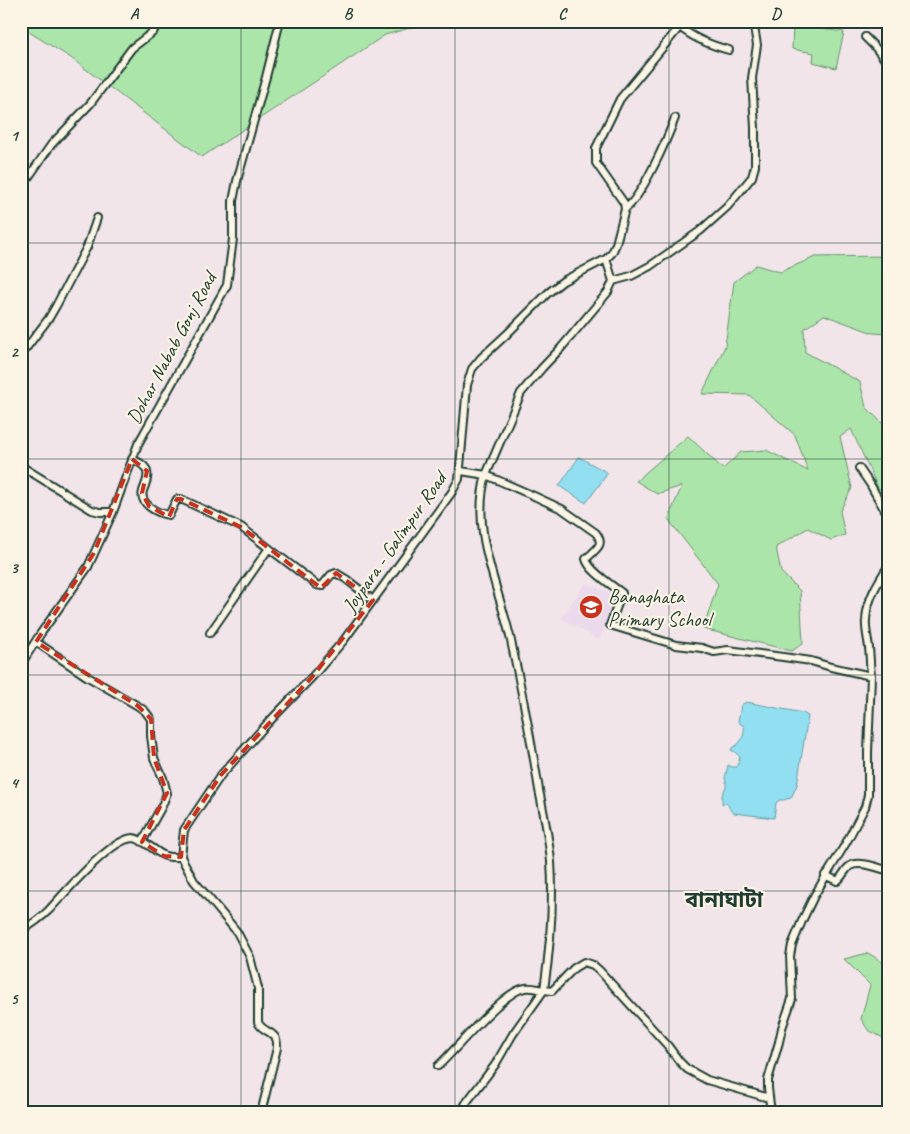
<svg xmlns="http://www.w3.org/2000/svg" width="910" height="1134" viewBox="0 0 910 1134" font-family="Caveat,'Noto Sans Bengali',sans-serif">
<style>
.built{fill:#ebdaeb}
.green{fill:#ace5aa;stroke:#66916f}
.water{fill:#92dff1;stroke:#649ea5}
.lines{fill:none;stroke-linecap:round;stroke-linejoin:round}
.minor-casing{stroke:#1f3d34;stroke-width:10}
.minor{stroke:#fcf5e5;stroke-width:6}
.marked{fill:none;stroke:#c8321e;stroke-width:4;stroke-dasharray:10 6;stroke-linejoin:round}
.grid{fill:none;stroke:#1f3d34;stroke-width:1;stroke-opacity:0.55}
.labels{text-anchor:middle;stroke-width:4;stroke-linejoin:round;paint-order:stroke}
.street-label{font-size:20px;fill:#1f3d34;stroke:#fcf5e5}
.poi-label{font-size:20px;fill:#1f3d34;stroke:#fcf5e5;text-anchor:start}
.quarter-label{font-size:22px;font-weight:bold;fill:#1f3d34;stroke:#fcf5e5}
.neatline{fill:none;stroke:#1f3d34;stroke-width:2}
.grid-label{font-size:16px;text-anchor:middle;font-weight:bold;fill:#1f3d34}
</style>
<rect width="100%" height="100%" fill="#f2e5e9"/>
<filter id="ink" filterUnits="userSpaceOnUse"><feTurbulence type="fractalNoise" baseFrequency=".02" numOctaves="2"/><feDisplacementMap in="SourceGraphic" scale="10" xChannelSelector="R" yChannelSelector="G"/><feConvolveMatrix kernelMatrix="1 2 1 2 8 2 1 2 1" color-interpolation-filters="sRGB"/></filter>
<g filter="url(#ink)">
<path class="built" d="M 586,583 L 618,596 L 599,640 L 561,618 Z"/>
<path class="green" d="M 21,21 L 435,21 L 385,35 L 202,157 L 71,58 L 21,27 Z
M 793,25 L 844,32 L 836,68 L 813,62 L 814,53 L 792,49 Z
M 889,256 L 889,334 L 873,333 L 824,315 L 804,329 L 805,352 L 860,382 L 866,407 L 889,430 L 889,494 L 878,488 L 851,429 L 840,437 L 852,488 L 840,511 L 845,535 L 831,540 L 808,528 L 776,547 L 781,572 L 800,591 L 803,643 L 792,651 L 703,629 L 718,584 L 668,519 L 682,486 L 657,494 L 636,481 L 688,436 L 723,469 L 741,452 L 766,450 L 808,471 L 795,435 L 749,395 L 702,394 L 725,346 L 734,282 L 756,265 L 780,272 L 815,257 Z
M 868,953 L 889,966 L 889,1041 L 868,1030 L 861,1019 L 870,985 L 844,959 Z"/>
<path class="water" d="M 579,457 L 608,473 L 586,503 L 559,486 Z
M 746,702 L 803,713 L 808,716 L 797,785 L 791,798 L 783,800 L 779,800 L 776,803 L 774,818 L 734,813 C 729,811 730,806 726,803 L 722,804 L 722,795 L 726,787 L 726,782 L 725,778 L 728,765 L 732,767 L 737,767 L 740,757 L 735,752 L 731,750 L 732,748 C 741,744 745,736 744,726 L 738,722 L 741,705 Z"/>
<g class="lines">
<g class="minor-casing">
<path id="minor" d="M 680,27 C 694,39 710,45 729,50
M 865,37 L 875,47 L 889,65
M 21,188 L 51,145 L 90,104 L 132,48 L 153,32 L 159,21
M 625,209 C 641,199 668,137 675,118
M 613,281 L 631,276 L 650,266 L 700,231 L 727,207 L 752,177 L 755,166 L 755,128 L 752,78 L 757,45 L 753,21
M 21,355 L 49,318 L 56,306 L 87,247 L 97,218
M 132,459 C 138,462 146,465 147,472 C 149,479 145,484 143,491 C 139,504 157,513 169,515 L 177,499 L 181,499 L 241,527 L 317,585 L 322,586 L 331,575 L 336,573 L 346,579 L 373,600
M 21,466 L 92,510 L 100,512 L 113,512
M 859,468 L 870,484 L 889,518
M 461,471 L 486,475 L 534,496 L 562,509 L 596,533 C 606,546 594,550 586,559 C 589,571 612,585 622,593 L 610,625 L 676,645 L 702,648 L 714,652 L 728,650 L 783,657 L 811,661 L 831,667 L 871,676 L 868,752 L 868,795 L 865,807 L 846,843 L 814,896 L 802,921 L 792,945 L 790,956 L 792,999 L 782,1028 L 779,1042 L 768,1080 L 768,1088 L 771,1113
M 210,633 L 269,548
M 36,642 L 88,677 L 138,706 L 145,711 L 151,719 L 151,736 L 154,758 L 163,778 L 167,793 L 162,806 L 142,842
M 21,664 L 41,633 L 88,567 L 113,512 L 138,444 L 227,285 L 233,239 L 233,201 L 237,181 L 266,77 L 280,21
M 871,676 C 870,666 870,657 869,648 C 868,638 865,629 866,620 C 867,599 878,582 889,565
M 181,857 L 184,830 L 221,775 L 266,725 L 313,676 L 344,640 L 452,492 L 459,479 L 467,385 L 472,369 L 481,358 L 507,334 L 548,293 L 563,281 L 606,259 L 612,253 L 616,244 L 625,209 L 624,203 L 596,163 L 596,148 L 620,99 L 677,30 L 686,21
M 181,857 L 194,881 L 219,910 L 237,932 L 250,957 L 258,988 L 258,1022 C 261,1031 273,1031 276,1039 C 277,1040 277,1047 277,1048 L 261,1113
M 825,875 L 837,881 C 843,877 844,870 850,866 C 859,860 879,868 889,871
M 21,931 C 31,925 41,918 49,910 C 65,893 110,839 133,838 C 141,838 155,851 163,855 C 168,858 175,857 181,857
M 438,1066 C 457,1049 503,991 525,988 C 531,987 538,989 544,990 C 550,949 554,904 551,862 C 549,838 544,814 539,790 C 531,740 522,691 511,641 C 499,586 470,532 486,475 L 521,393 L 542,368 L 561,348 L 608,292 L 613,281 L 606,259
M 461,1113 L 466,1103 L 495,1065 L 513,1034 L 544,990 L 552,991 L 574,968 L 584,962 L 593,965 L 599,970 L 668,1046 L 679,1061 L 687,1069 L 707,1080 L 769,1098"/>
</g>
<use href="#minor" class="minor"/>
</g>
</g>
<path class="marked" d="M 132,459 L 147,471 L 142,493 L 149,506 L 169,517 L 177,499 L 181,499 L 241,527 L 321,588 L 336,573 L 373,600 L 313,676 L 221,775 L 184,830 L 181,857 L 164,856 L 142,842 L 167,793 L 154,758 L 151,719 L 138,706 L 36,642 L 94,553 Z"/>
<path class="grid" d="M 241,21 L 241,1113M 455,21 L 455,1113M 669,21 L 669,1113M 21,243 L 889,243M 21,459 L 889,459M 21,675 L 889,675M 21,891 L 889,891"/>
<defs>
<g id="school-disc" transform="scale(1.25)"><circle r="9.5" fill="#c8321e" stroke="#fcf5e5"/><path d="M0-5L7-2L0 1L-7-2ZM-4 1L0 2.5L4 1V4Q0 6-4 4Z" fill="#fff"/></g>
</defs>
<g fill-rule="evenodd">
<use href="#school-disc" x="591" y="607"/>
</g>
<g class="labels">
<g class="street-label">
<text transform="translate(171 348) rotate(-62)" y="7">Dohar Nabab Gonj Road</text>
<text transform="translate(394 542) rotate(-55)" y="7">Joypara - Galimpur Road</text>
</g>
<g class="poi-label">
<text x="608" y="603">Banaghata<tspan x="608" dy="23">Primary School</tspan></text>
</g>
<g class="quarter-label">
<text x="724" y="907">বানাঘাটা</text>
</g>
</g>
<rect width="910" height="1134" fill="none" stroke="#fcf5e5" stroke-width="55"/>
<rect x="28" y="28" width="854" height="1078" class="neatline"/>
<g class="grid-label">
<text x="134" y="19">A</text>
<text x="348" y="19">B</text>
<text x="562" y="19">C</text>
<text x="776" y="19">D</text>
<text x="14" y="141">1</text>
<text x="14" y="357">2</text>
<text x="14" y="573">3</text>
<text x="14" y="788">4</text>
<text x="14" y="1004">5</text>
</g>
</svg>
